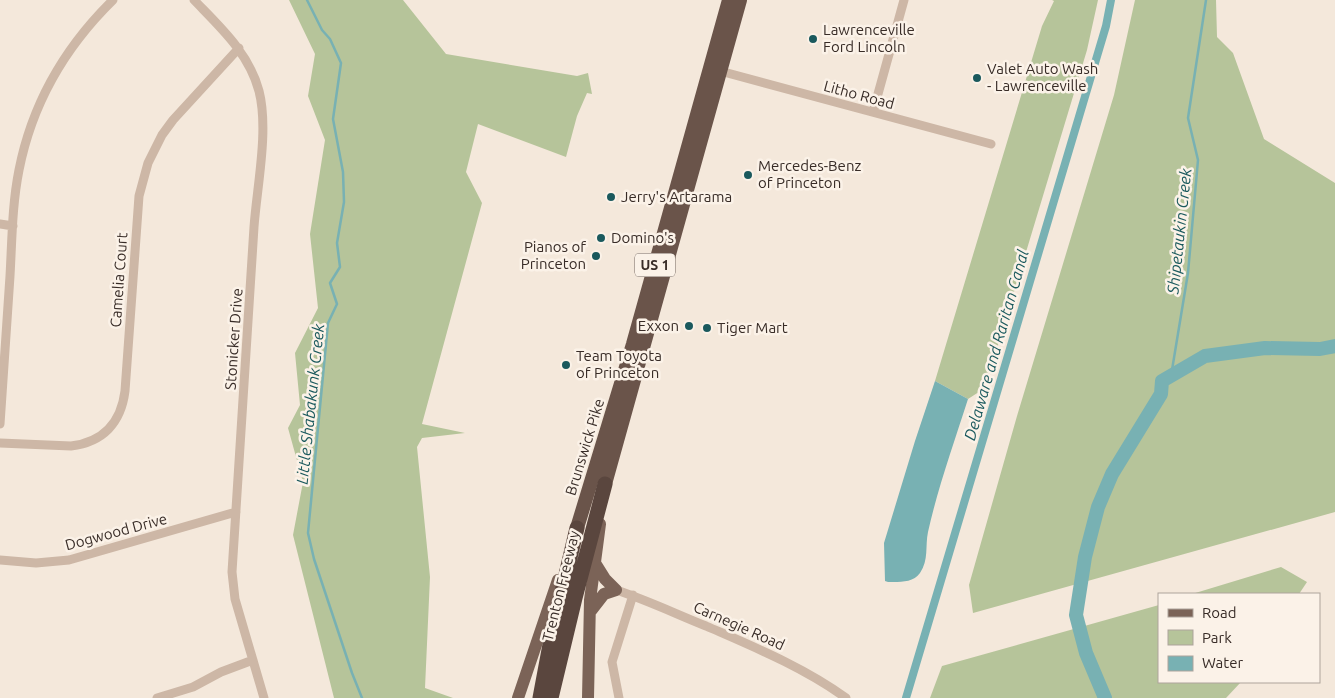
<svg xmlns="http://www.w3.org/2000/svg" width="1335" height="698" viewBox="0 0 1335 698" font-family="Ubuntu,sans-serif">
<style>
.green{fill:#b6c49a}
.water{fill:#78b1b3}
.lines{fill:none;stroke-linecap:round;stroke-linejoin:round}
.stream{stroke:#78b1b3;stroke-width:2.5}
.canal{stroke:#78b1b3;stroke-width:8}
.river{stroke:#78b1b3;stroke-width:14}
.minor{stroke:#cdb7a6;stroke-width:9}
.primary{stroke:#7b6357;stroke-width:12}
.trunk{stroke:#6a544a;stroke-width:14}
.motorway{stroke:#5a463e;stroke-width:15}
.poi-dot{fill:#1a595d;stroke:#fbf2e8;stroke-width:2}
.labels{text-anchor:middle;stroke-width:5;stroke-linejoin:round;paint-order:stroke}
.shield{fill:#fbf2e8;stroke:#726761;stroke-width:1}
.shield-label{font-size:14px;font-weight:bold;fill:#382c27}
.poi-label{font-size:15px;fill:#382c27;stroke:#fbf2e8;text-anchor:start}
.street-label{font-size:15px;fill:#382c27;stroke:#fbf2e8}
.water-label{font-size:16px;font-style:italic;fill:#1a595d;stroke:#fbf2e8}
</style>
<rect width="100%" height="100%" fill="#f4e8db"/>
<path class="green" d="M 289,0 L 403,0 L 446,54 L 577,76 L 588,73 L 592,94 L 587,93 L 577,116 L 566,157 L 478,124 L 466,172 L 482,203 L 422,424 L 465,433 L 422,438 L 417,447 L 430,577 L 425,688 L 453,698 L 334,698 L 293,535 L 303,482 L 288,428 L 300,405 L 295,353 L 318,308 L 310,234 L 325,140 L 308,96 L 315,54 Z
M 1052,0 L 1098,0 L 1087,50 L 985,388 L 968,399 L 935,381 L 1042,26 L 1054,1 Z
M 1135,0 L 1216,0 L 1217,37 L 1233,53 L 1264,139 L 1335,183 L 1335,512 L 973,613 L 969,585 L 1017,416 L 1114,95 Z
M 1281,567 L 1307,582 L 1299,594 L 1192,594 Z
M 1159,605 L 1159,682 L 1241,682 L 1226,698 L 930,698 L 942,666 Z"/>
<path class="water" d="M 935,381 L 968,399 C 954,443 938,487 928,532 C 925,546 929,560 920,573 C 913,583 899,582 888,582 L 885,581 L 884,543 L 915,441 Z"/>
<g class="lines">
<path class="stream" d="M 307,0 L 322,30 L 330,39 L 341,63 L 333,119 L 343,172 L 344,202 L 337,243 L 340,267 L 330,283 L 337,304 L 328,323 L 308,533 L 314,559 L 352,673 L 362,698
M 1171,376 L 1188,273 L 1198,160 L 1188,118 L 1206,0"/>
<path class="canal" d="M 906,698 L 1106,26 L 1111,0"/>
<path class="river" d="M 1105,698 L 1086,653 L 1076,615 L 1085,557 L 1098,507 L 1112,474 L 1161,394 L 1162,381 L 1205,356 L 1265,348 L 1320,349 L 1335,346"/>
<path class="minor" d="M 194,0 C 220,27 249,53 259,91 C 269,130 257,186 254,227 C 247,342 240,457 232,572 L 235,599 L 264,698
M 720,71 L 991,144
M 873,112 L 904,0
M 0,224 L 13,226
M 0,424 C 3,375 7,326 10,276 C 12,241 12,205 19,170 C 32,104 65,47 113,0
M 0,443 L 71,446 C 103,442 121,423 125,391 L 139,196 L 148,163 L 162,135 L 173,120 L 239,48
M 0,560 L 36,563 L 69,560 L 236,512
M 616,590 C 647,600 676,614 706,626 C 754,647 803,667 846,698
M 157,698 L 193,687 L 221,672 L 253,660
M 619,698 L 612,662 L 633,595"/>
<path class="primary" d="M 590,612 L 604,594 L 616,590 L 605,579 L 595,563
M 518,698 L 558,580
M 588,698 L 590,600 L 600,524"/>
<path class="trunk" d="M 605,484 L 740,0
M 577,528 L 633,344 L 729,0"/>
<path class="motorway" d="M 540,698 L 552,634 L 577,528
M 551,698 L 575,598 L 605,484"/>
</g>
<g class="poi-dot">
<circle cx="813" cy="39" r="5"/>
<circle cx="977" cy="78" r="5"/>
<circle cx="748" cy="175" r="5"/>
<circle cx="611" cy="197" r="5"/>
<circle cx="601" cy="238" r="5"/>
<circle cx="596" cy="256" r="5"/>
<circle cx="689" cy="326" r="5"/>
<circle cx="707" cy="328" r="5"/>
<circle cx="566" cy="365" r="5"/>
</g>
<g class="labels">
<rect class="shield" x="635" y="253.5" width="40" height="23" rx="4"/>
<g class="shield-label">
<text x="655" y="270">US 1</text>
</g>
<g class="poi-label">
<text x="823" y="35">Lawrenceville<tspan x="823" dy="17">Ford Lincoln</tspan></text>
<text x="987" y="74">Valet Auto Wash<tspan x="987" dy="17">- Lawrenceville</tspan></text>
<text x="758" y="171">Mercedes-Benz<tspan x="758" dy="17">of Princeton</tspan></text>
<text x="621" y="202">Jerry's Artarama</text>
<text x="611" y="243">Domino's</text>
<text x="586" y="252" text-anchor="end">Pianos of<tspan x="586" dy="17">Princeton</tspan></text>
<text x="679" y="331" text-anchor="end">Exxon</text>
<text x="717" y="333">Tiger Mart</text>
<text x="576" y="361">Team Toyota<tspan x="576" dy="17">of Princeton</tspan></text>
</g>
<g class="street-label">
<text transform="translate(859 95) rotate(15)" y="5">Litho Road</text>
<text transform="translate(119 280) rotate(-86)" y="5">Camelia Court</text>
<text transform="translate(234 339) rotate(-86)" y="5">Stonicker Drive</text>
<text transform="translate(585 447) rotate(-73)" y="5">Brunswick Pike</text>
<text transform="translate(116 532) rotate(-15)" y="5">Dogwood Drive</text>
<text transform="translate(561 586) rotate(-76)" y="5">Trenton Freeway</text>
<text transform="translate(739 626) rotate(24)" y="5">Carnegie Road</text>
</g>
<g class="water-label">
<text transform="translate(1179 231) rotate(-84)" y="6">Shipetaukin Creek</text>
<text transform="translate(996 345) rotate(-74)" y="6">Delaware and Raritan Canal</text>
<text transform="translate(310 404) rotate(-84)" y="6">Little Shabakunk Creek</text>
</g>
</g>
<rect x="1158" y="593" width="162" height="90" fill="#fbf2e8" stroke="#ada39b"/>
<rect x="1168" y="609" width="25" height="8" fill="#7b6357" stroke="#ada39b"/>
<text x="1202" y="618" font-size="15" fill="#382c27">Road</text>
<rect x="1168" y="630" width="25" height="15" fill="#b6c49a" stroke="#ada39b"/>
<text x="1202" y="643" font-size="15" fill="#382c27">Park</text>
<rect x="1168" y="656" width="25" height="15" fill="#78b1b3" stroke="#ada39b"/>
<text x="1202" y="668" font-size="15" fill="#382c27">Water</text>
</svg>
